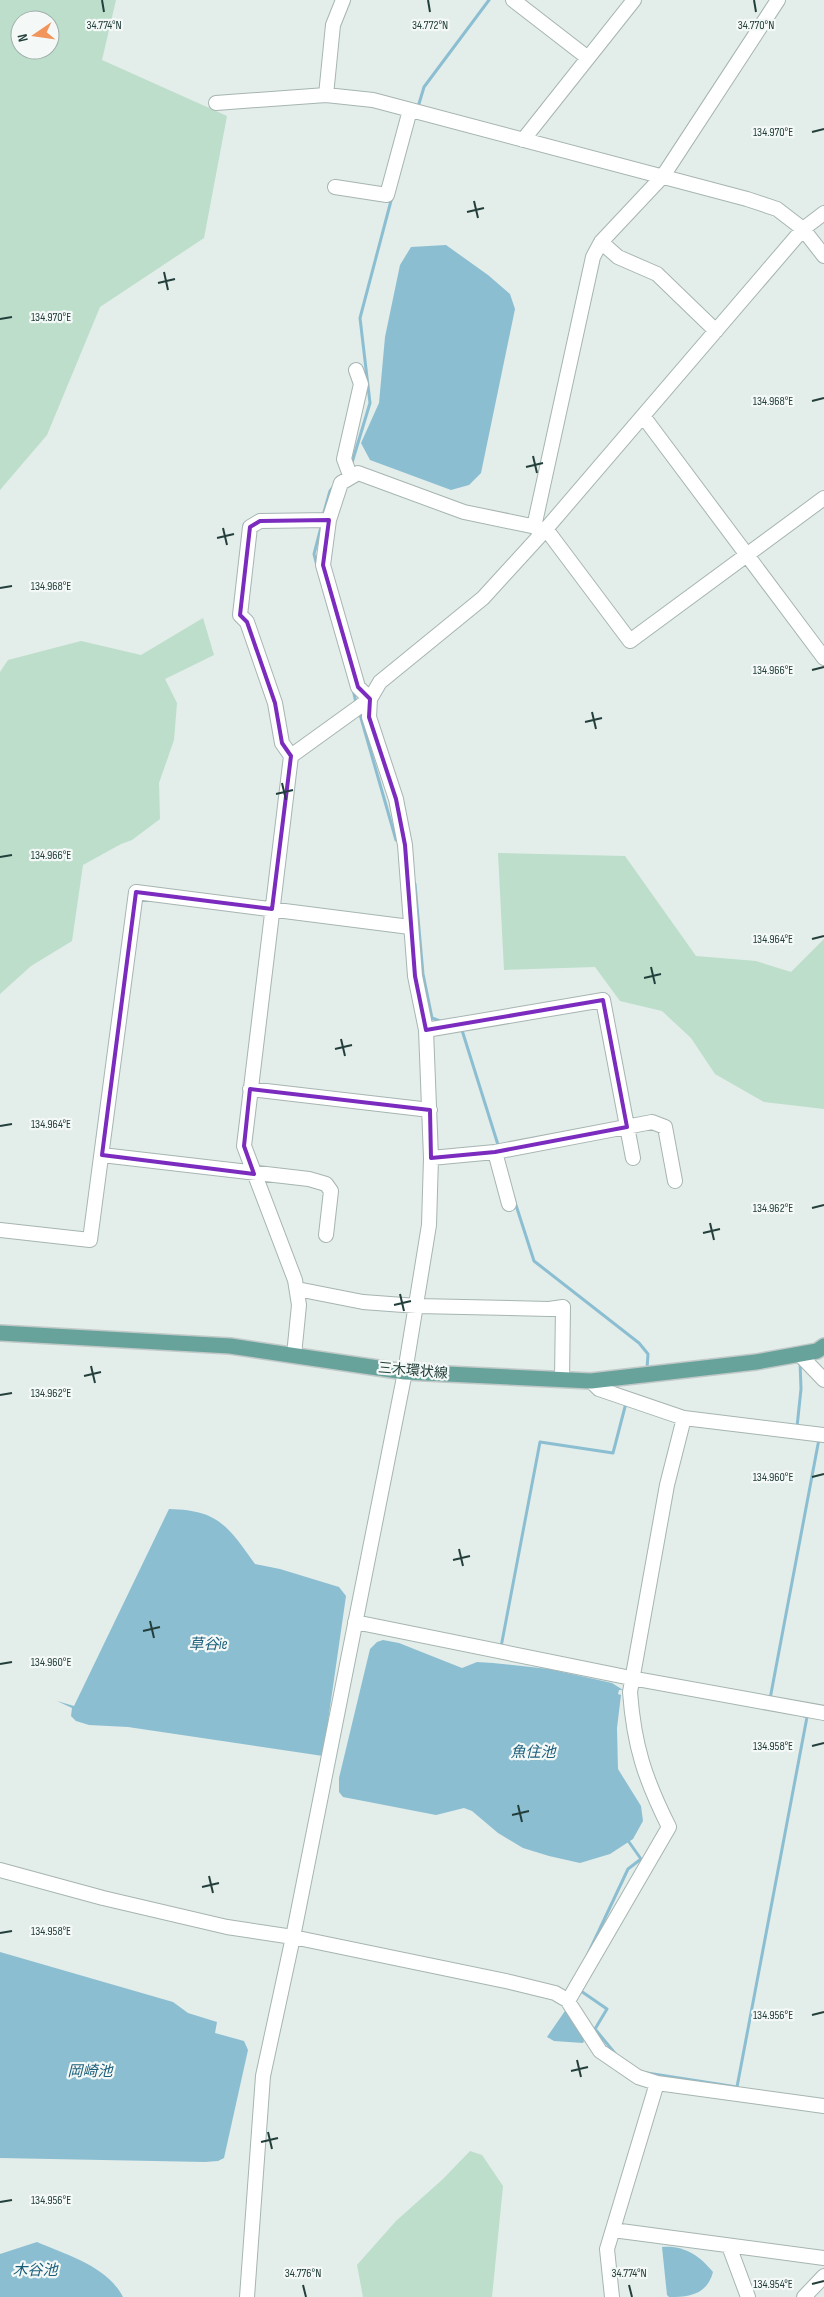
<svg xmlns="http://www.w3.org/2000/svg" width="824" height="2297" viewBox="0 0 824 2297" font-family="'Sofia Sans Condensed','Noto Sans JP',sans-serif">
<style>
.green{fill:#bcdeca;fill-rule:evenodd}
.water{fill:#8cbed2}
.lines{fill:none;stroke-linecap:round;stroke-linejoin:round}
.stream{stroke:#8cbed2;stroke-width:3}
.minor-casing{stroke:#a6b5b2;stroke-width:16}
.major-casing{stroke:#c1c9c8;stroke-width:18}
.minor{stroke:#fff;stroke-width:14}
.major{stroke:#68a39b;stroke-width:15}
.marked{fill:none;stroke:#7b2cbf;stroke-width:4;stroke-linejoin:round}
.ticks{fill:none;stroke:#233f3b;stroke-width:2}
.labels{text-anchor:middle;stroke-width:4.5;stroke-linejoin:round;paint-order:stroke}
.street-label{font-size:14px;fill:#233f3b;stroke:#f4f9f7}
.water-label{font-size:15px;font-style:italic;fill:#1c5f7b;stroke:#f4f9f7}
.ticks-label{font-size:12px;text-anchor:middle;fill:#233f3b;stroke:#f4f9f7;stroke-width:4.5;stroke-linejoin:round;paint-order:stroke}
</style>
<rect width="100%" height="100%" fill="#e3edea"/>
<path class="green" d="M 0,0 L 116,0 L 102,60 L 227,116 L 204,238 L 100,307 L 47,435 L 0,490 ZM 20,20 L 50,20 L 50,50 L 20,50 Z
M 203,618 L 214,655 L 165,679 L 177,703 L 174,740 L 159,783 L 160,819 L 132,840 L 121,844 L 83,865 L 72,941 L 31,966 L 0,994 L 0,672 L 8,660 L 81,641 L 141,655 Z
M 498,853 L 625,856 L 696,956 L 756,961 L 791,972 L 824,939 L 824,1109 L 764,1102 L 715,1074 L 691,1038 L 662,1011 L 620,1001 L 595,967 L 504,970 Z
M 470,2151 L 482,2155 L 503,2186 L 492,2297 L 363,2297 L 357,2265 L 396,2221 L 443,2179 Z"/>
<path class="water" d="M 446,245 L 488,275 L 510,294 L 515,309 L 481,473 L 469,485 L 451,490 L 370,460 L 361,443 L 379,403 L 385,337 L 400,265 L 411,247 Z
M 169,1509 C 218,1510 228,1526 255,1564 L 280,1569 L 339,1587 L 346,1596 L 323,1756 L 128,1727 L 89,1725 L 76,1721 L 71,1716 L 72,1708 L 57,1701 L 74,1706 Z
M 383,1640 L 399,1643 L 462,1668 L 477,1662 L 493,1663 L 549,1669 L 612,1683 L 623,1690 L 619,1690 L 618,1694 L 621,1695 L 617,1728 L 618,1769 L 641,1806 L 643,1821 L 633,1839 L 610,1854 L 580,1863 L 549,1856 L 523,1848 L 498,1833 L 472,1811 L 464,1808 L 436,1815 L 343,1797 L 339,1792 L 339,1778 L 370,1649 L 377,1642 Z
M 0,1952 L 173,2002 L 188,2013 L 217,2022 L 215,2033 L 244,2041 L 248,2050 L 224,2158 L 218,2161 L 205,2162 L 0,2158 Z
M 567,2008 L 582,2032 L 584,2041 L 583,2043 L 554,2041 L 547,2037 Z
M 37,2242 C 67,2255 107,2266 123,2297 L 0,2297 L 0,2254 Z
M 662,2247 C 684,2245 700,2256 713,2272 C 707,2295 689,2297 669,2297 L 667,2295 Z"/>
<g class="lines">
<path class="stream" d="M 418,107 L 424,87 L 489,0
M 351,466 L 370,403 L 360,318 L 392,197
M 324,512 L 330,491 L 334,486
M 317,566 L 314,554 L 322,523
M 353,689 L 356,703
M 359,711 L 396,840
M 415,884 L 423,974 L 432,1018 L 440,1021
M 461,1027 L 499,1148
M 514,1199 L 534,1261 L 639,1343 L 648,1354 L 647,1369
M 797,1427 L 801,1389 L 800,1361
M 501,1647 L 540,1442 L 613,1453 L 626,1403
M 770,1699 L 819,1439 L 817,1439
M 587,1956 L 628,1869 L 641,1859 L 629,1842
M 578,1989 L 607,2009 L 595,2029 L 618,2057
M 647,2073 L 737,2087 L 807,1717 L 804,1716"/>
<g class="minor-casing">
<path id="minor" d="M 513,0 L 588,58
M 326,95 L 333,25 L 343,0
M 216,103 L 326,95 L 373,100 L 747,199 L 777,209 L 803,229 L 824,256
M 523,140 L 634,0
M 335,187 L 387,195 L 410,110
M 601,242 L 618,257 L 657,274 L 716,331
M 643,416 L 824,658
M 350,475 L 344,459 L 361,384 L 356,370
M 534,527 L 593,257 L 601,242 L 663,176 L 778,0
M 291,756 L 282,743 L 275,703 L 247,622 L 240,615 L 250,527 L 260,521 L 329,520
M 426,1030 L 603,1000 L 633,1158
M 250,1089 L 430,1110
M 495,1152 L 509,1204
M 102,1155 L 309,1179 L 326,1184 L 331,1191 L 326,1235
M 431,1158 L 495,1152 L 652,1122 L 665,1127 L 675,1181
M 0,1230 L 90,1240 L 136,892 L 410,927
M 297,1289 L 363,1302 L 417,1306 L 549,1309 L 563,1307 L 562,1379
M 799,1354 L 824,1380
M 294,1355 L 299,1305 L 295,1280 L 244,1146 L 291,756 L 370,699 L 358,687 L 323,565 L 329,520 L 341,483 L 358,473 L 464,512 L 546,529 L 630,641 L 824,498
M 591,1381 L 599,1389 L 684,1418 L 824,1435
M 355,1622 L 631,1678 L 824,1713
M 0,1870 L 103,1898 L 227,1927 L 293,1937 L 510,1982 L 555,1993 L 567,2000 L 600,2051 L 638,2077 L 657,2083 L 824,2106
M 568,2001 L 669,1827 C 645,1779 634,1746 630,1692 L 667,1485 L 684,1418
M 613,2230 L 824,2258
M 729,2246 L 748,2297
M 247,2297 L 263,2076 L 293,1937 L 405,1372 L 429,1225 L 431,1158 L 426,1030 L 415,976 L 405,845 L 396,799 L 369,717 L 370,699 L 380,682 L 483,598 L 546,529 L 803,229 L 824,213
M 612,2297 L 607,2249 L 657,2083
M 804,2297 L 824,2276"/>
</g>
<g class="major-casing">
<path id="major" d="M 0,1333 L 230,1346 L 405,1372 L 591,1381 L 756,1362 L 817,1351 L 824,1346"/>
</g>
<use href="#minor" class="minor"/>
<use href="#major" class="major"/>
</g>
<path class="marked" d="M 329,520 L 323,565 L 358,687 L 370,699 L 369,717 L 396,799 L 405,845 L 415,976 L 426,1030 L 603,1000 L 627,1127 L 495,1152 L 431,1158 L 430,1110 L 250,1089 L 244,1146 L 254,1174 L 102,1155 L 136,892 L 272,909 L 291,756 L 282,743 L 275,703 L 247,622 L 240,615 L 250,527 L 260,521 Z"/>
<path class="ticks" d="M 102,0 L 104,12M 428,0 L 430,12M 754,0 L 756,12M 812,132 L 824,129M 474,201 L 478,218M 467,212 L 484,208M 164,272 L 168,290M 158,283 L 175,279M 0,319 L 12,317M 812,401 L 824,398M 533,456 L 537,473M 526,467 L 543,463M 223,528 L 227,545M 217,538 L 234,534M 0,588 L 12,586M 812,670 L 824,667M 592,712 L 596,729M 585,722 L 602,718M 282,783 L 286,800M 276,794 L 293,790M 0,857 L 12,855M 812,939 L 824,936M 651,967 L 655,984M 644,978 L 661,974M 341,1039 L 345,1056M 335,1049 L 352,1045M 0,1126 L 12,1124M 812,1208 L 824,1205M 710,1223 L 714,1240M 703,1233 L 720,1229M 400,1294 L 404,1311M 394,1305 L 411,1301M 91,1366 L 95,1383M 84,1376 L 101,1372M 0,1395 L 12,1393M 812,1477 L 824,1474M 459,1549 L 463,1566M 453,1560 L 470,1556M 150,1621 L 154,1638M 143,1631 L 160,1627M 0,1664 L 12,1662M 812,1746 L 824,1743M 518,1805 L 522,1822M 512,1815 L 529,1811M 209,1876 L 213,1893M 202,1887 L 219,1883M 0,1933 L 12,1931M 812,2015 L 824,2012M 577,2060 L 581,2077M 571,2071 L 588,2067M 268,2132 L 272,2149M 261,2142 L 278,2138M 0,2202 L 12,2200M 812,2284 L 824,2281M 303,2285 L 306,2297M 629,2285 L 632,2297"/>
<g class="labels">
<g class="street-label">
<text transform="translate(413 1370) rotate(5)" y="5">三木環状線</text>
</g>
<g class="water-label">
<text x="208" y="1649">草谷ie</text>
<text x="533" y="1757">魚住池</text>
<text x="90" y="2076">岡崎池</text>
<text x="35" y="2275">木谷池</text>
</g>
</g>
<g class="ticks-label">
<text x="104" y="29">34.774°N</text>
<text x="430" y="29">34.772°N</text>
<text x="756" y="29">34.770°N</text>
<text x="773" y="136">134.970°E</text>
<text x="51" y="321">134.970°E</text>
<text x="773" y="405">134.968°E</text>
<text x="51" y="590">134.968°E</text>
<text x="773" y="674">134.966°E</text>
<text x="51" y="859">134.966°E</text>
<text x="773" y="943">134.964°E</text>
<text x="51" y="1128">134.964°E</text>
<text x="773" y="1212">134.962°E</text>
<text x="51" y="1397">134.962°E</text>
<text x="773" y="1481">134.960°E</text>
<text x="51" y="1666">134.960°E</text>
<text x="773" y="1750">134.958°E</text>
<text x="51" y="1935">134.958°E</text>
<text x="773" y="2019">134.956°E</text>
<text x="51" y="2204">134.956°E</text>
<text x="303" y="2277">34.776°N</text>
<text x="629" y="2277">34.774°N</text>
<text x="773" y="2288">134.954°E</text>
</g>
<g transform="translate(35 35) rotate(257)"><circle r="24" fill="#f4f9f7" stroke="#a0afac"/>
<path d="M0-4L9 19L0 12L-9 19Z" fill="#f2955d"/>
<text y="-8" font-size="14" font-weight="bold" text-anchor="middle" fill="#233f3b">N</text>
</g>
</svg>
